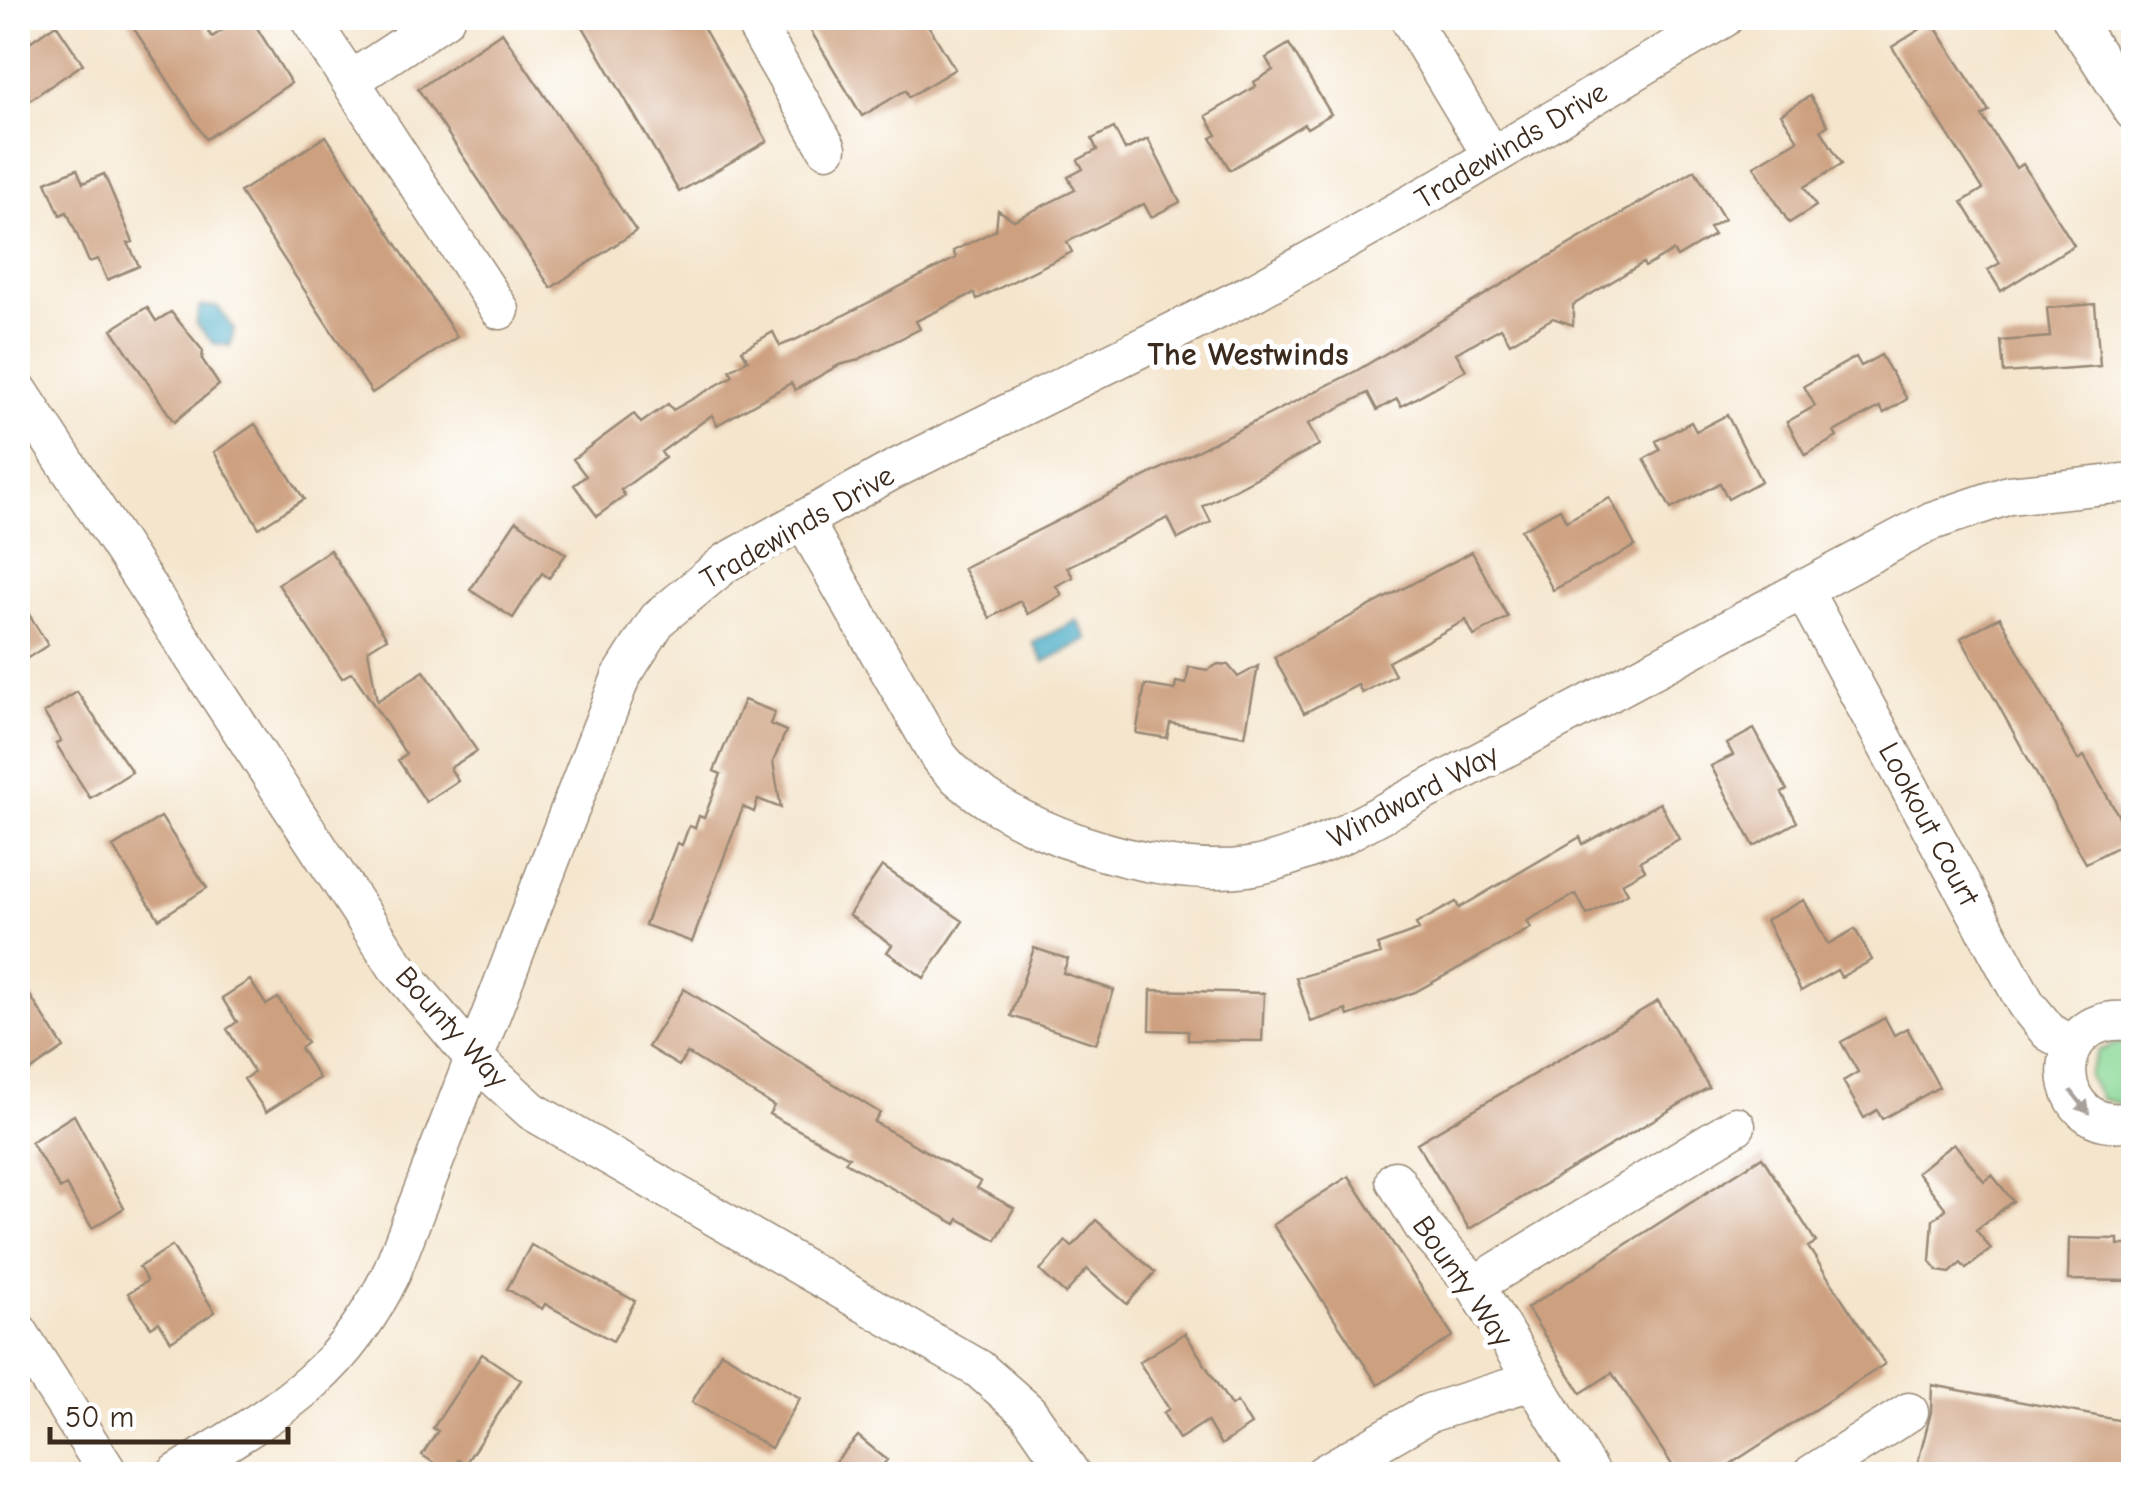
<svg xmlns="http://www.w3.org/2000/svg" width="2151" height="1492" viewBox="0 0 2151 1492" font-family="'Comic Neue',sans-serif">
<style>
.green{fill:#89d897;stroke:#62815a;stroke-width:2.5}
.water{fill:#45aac5;stroke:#406a72;stroke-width:2.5}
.building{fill:#cda080}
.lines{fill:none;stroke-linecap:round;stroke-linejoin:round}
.minor-casing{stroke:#988875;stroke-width:41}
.minor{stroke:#fff;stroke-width:38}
.oneway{fill:#a79f9a}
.labels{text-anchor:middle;stroke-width:10;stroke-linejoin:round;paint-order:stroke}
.street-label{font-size:30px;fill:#3b2a1e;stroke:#fff}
.neighbourhood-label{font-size:32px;font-weight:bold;fill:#3b2a1e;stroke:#fff}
</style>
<rect width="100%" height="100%" fill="#fff"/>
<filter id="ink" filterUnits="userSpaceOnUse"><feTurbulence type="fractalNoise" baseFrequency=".01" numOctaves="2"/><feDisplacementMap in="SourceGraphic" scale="20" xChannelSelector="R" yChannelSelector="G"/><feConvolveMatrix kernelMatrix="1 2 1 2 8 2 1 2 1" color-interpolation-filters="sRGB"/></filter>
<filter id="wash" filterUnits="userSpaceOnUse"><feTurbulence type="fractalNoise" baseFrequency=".0048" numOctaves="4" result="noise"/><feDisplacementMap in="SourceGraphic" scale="40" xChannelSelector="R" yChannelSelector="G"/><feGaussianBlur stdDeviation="2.25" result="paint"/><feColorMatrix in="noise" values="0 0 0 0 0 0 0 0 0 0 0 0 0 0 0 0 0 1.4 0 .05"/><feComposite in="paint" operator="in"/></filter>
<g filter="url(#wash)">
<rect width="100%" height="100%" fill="#f4e5cc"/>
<path class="green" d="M 2117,1043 L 2133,1047 L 2133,1101 L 2121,1104 L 2101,1099 L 2088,1076 L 2098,1051 Z"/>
<path class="water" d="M 200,306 L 218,307 L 234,329 L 230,346 L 213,343 L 196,323 Z
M 1077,620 L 1088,639 L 1044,662 L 1033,643 Z"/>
<g id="blocks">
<path class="building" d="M 127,18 L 199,18 L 212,37 L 241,18 L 251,18 L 291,83 L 206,139 Z
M 578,18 L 698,18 L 767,141 L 679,192 Z
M 803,18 L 924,18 L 955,69 L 909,97 L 906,90 L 862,116 Z
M 1932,22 L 1989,111 L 1982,116 L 2016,168 L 2023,164 L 2074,245 L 2001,291 L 1988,270 L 2000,263 L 1962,202 L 1983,189 L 1892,47 Z
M 56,24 L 83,64 L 18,108 L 18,50 Z
M 502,32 L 636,231 L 551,288 L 418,89 Z
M 1289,44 L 1331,114 L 1307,128 L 1304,124 L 1230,170 L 1211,138 L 1217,135 L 1206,116 L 1256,86 L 1254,82 L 1273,70 L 1266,58 Z
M 1810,96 L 1828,125 L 1821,130 L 1842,164 L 1804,187 L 1816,206 L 1789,223 L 1754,166 L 1798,140 L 1781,114 Z
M 1114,128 L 1125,150 L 1148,139 L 1180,202 L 1151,217 L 1144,204 L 1067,242 L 1072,252 L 977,299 L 974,293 L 916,321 L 920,329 L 855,361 L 839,365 L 795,390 L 791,383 L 717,425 L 712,415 L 661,452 L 665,458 L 621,490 L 625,496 L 597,516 L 574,485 L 586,476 L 573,459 L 634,414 L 641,423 L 668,404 L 673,410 L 733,376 L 730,370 L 748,360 L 742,350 L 773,332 L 780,346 L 795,340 L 956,258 L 953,251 L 996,230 L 998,210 L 1014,220 L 1075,190 L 1068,177 L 1083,169 L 1078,160 L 1097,150 L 1092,139 Z
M 326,136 L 457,337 L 372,393 L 240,192 Z
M 77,169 L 83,183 L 104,174 L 133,242 L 128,243 L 139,266 L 107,280 L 98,259 L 89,262 L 67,212 L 60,215 L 46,182 Z
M 1695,170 L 1724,219 L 1709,228 L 1714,235 L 1677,257 L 1673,251 L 1645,267 L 1643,263 L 1573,305 L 1573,325 L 1553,318 L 1510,343 L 1501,328 L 1456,353 L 1466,370 L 1401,406 L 1397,399 L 1377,410 L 1368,393 L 1308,424 L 1319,445 L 1203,506 L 1211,522 L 1178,539 L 1168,518 L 1067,567 L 1073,577 L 1056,586 L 1062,595 L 1028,614 L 1020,601 L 990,618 L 963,568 L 1356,371 Z
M 2095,304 L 2100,366 L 2004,373 L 2001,341 L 2050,337 L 2047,308 Z
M 147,307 L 156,321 L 171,312 L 203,351 L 202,359 L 219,385 L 174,422 L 112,329 Z
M 1881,355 L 1907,399 L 1884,413 L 1880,407 L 1834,432 L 1837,437 L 1805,455 L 1787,422 L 1815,406 L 1804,386 L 1856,357 L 1861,366 Z
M 1727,415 L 1761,481 L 1728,499 L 1720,483 L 1671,509 L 1644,459 L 1660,450 L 1656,441 L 1691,422 L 1696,431 Z
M 255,424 L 304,499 L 259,528 L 214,452 Z
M 1610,498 L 1635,546 L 1553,590 L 1521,530 L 1560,509 L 1566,521 Z
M 516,521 L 566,554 L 549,578 L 542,573 L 513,618 L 470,590 Z
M 330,550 L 387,638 L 368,650 L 377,701 L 424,671 L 477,751 L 450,768 L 458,781 L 426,802 L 398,760 L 406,754 L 352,672 L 342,678 L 278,584 Z
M 1472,552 L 1508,617 L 1474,636 L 1466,620 L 1388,662 L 1395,675 L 1362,693 L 1358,685 L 1304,713 L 1274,657 Z
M 18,597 L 48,645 L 18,664 Z
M 2000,617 L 2078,760 L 2084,756 L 2132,839 L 2086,863 L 1961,638 Z
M 1218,664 L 1228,665 L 1238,677 L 1258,666 L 1245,736 L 1170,723 L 1167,738 L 1136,733 L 1145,685 L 1175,690 L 1176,682 L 1186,684 L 1189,667 L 1208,670 Z
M 77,692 L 132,772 L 90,798 L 56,744 L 61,741 L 44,713 Z
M 744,700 L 775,712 L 770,724 L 786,731 L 773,762 L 781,808 L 758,799 L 754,812 L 743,807 L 692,942 L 645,925 L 677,843 L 682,845 L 689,826 L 695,828 L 699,816 L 704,818 L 721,774 L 714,771 Z
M 1754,729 L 1787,790 L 1782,793 L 1797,822 L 1754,846 L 1711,766 L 1733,755 L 1727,744 Z
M 1660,803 L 1679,839 L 1640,861 L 1645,870 L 1622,883 L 1628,893 L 1587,915 L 1576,894 L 1527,921 L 1531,928 L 1415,992 L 1348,1016 L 1346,1010 L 1311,1022 L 1296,978 L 1381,954 L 1377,945 L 1419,930 L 1416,924 L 1456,902 L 1459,908 L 1580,837 L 1583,844 Z
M 161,817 L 207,888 L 159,919 L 113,847 Z
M 882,866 L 963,921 L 924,978 L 887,952 L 892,945 L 849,915 Z
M 1804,900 L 1828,944 L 1855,929 L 1872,960 L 1841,977 L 1837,970 L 1801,991 L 1766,920 Z
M 1034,948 L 1068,959 L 1063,973 L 1114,990 L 1096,1044 L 1011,1016 Z
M 18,977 L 64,1048 L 18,1079 Z
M 250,980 L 266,1005 L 278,998 L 307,1043 L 300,1048 L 319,1078 L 266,1112 L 244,1079 L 254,1072 L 227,1029 L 237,1022 L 222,998 Z
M 684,989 L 880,1113 L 874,1122 L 981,1182 L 977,1188 L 1014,1208 L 996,1240 L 959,1219 L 956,1224 L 845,1162 L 849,1157 L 769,1114 L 774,1106 L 687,1053 L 679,1066 L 648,1047 Z
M 1151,990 L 1264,993 L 1262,1041 L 1188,1040 L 1188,1031 L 1150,1030 Z
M 1658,1001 L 1709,1087 L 1469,1229 L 1417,1143 Z
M 1885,1018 L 1894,1035 L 1907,1028 L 1939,1087 L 1882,1119 L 1877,1110 L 1864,1118 L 1843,1081 L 1858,1072 L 1841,1042 Z
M 74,1115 L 124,1208 L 92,1228 L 66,1185 L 60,1189 L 31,1142 Z
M 1954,1143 L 1984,1181 L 1992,1175 L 2013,1201 L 1976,1230 L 1991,1249 L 1966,1269 L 1961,1263 L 1950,1273 L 1938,1271 L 1930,1261 L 1933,1220 L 1946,1209 L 1917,1172 Z
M 1762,1157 L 1816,1242 L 1808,1247 L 1885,1364 L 1715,1474 L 1678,1474 L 1612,1373 L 1581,1393 L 1527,1308 Z
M 1349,1176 L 1453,1336 L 1378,1385 L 1273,1225 Z
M 1096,1220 L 1155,1272 L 1127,1304 L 1087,1269 L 1065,1294 L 1040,1271 L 1066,1241 L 1072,1247 Z
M 2069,1238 L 2118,1239 L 2118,1245 L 2134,1245 L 2134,1281 L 2068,1280 Z
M 531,1245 L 635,1301 L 613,1341 L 545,1304 L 542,1309 L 507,1289 Z
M 172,1246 L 215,1312 L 171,1341 L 159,1322 L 151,1327 L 128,1293 L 147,1281 L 139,1267 Z
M 1185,1333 L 1231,1406 L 1237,1402 L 1251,1425 L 1221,1445 L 1207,1421 L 1179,1439 L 1163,1413 L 1169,1409 L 1139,1362 Z
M 721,1352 L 800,1398 L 771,1448 L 692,1402 Z
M 482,1354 L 521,1380 L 465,1464 L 458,1460 L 449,1473 L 422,1455 L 438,1431 L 433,1428 Z
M 1932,1385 L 2134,1423 L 2134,1474 L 1915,1474 L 1931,1412 Z
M 858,1436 L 887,1460 L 875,1474 L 825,1474 Z"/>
</g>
</g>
<g filter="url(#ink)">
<use href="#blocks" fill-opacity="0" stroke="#988875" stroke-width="2.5"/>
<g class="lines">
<g class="minor-casing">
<path id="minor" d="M 309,18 L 500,310
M 752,18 L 827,148
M 1409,18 L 1492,156
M 2073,18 L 2134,112
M 350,81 L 445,18
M 18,390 L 396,966 L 473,1057 L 532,1111 L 979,1369 L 1028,1412 L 1071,1474
M 803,520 L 939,757 C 998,830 1155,880 1248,867 C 1281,862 1312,848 1342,835 L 1932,521 L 2009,495 L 2134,482
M 1802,588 L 2026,1004 L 2049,1032 L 2072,1045
M 2134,1022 C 2040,1007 2050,1142 2134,1120
M 1395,1180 L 1423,1226 L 1475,1285 L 1590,1474
M 1475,1285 L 1736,1126
M 18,1331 L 109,1474
M 176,1474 C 272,1413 339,1382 391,1274 L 621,677 L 658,619 L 727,562 L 893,470 L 1256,291 L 1441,187 L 1724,18
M 1324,1474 L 1429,1413 L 1532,1381
M 1812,1474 L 1909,1412"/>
</g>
<use href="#minor" class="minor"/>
</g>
<defs><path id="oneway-solid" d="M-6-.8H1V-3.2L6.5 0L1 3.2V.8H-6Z" transform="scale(2.5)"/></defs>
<use class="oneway" href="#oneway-solid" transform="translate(2080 1102) rotate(51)"/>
</g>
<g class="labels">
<g class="street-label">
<text transform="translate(1511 145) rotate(-31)" y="10">Tradewinds Drive</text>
<text transform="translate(797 527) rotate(-30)" y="10">Tradewinds Drive</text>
<text transform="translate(1413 796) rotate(-28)" y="10">Windward Way</text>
<text transform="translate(1929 824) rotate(62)" y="10">Lookout Court</text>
<text transform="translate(452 1027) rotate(48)" y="10">Bounty Way</text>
<text transform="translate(1463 1281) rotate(55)" y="10">Bounty Way</text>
</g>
<g class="neighbourhood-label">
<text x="1248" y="365">The Westwinds</text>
</g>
</g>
<rect width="2151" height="1492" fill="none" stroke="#fff" stroke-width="60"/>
<path d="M50 1427v15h238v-15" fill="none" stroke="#3b2a1e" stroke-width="5"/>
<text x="65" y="1427" font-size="30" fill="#3b2a1e" stroke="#ffffff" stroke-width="8" paint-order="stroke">50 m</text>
</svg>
